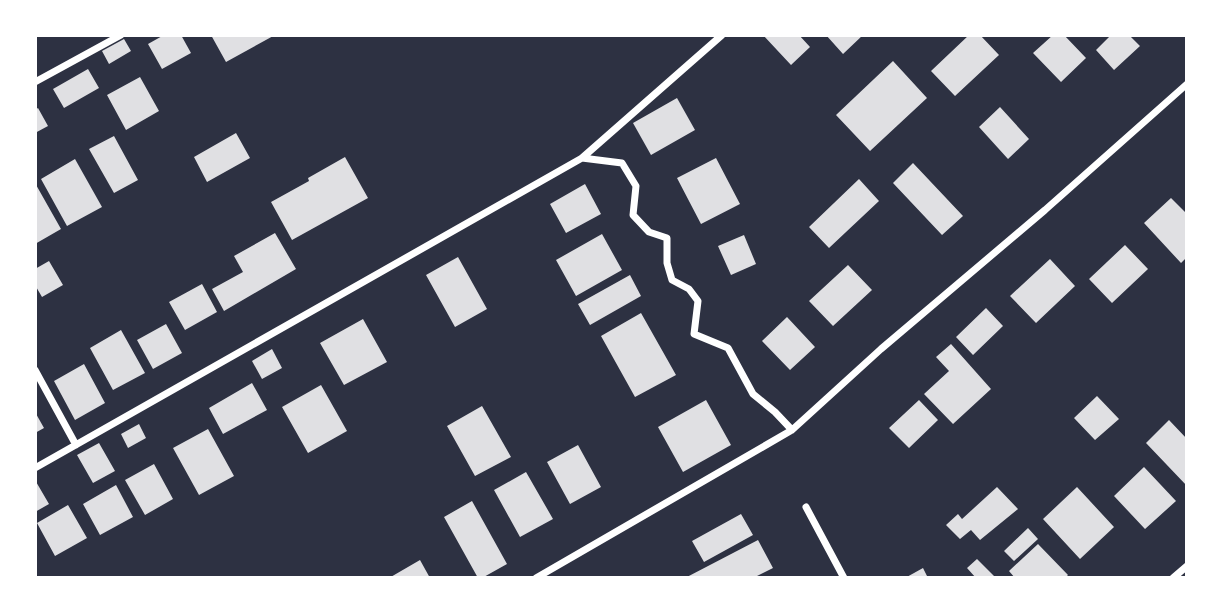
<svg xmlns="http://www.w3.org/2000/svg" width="1222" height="613" viewBox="0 0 1222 613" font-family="'Fira Sans Condensed',sans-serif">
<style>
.building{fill:#e0e0e3}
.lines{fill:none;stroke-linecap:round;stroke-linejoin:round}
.minor{stroke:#fff;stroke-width:7}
</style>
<rect width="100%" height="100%" fill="#2d3142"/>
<path class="building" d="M 164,35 L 181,35 L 191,53 L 162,69 L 148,44 Z
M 211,35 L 275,35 L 226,62 Z
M 763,35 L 799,35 L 810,47 L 791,65 Z
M 826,35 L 863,35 L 843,54 Z
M 969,35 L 980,35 L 999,55 L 955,96 L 931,71 Z
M 1053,35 L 1064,35 L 1086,58 L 1061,82 L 1033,53 Z
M 1111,35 L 1129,35 L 1140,46 L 1114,70 L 1096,50 Z
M 124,39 L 131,51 L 109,64 L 102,51 Z
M 893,61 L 927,98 L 870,151 L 836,115 Z
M 88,69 L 99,88 L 64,108 L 53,89 Z
M 140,77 L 159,111 L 126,130 L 107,95 Z
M 677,98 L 695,130 L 651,155 L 633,123 Z
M 1000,107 L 1029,139 L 1008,159 L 979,127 Z
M 38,108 L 48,126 L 35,133 L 35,110 Z
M 236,133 L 250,158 L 207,182 L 194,157 Z
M 114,136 L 138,180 L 114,193 L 89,149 Z
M 345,157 L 368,198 L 292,240 L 271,202 L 309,181 L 308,178 Z
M 716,158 L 740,204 L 701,224 L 677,178 Z
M 75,159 L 102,207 L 67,226 L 41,179 Z
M 913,163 L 963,216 L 942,235 L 893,183 Z
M 859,179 L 879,201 L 829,248 L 809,227 Z
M 35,183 L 61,229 L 35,244 Z
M 585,184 L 601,214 L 566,233 L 550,204 Z
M 1171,198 L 1187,214 L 1187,257 L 1181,263 L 1144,223 Z
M 275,233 L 296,269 L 224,311 L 212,289 L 243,272 L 234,256 Z
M 602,234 L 622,270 L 576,296 L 556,260 Z
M 744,235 L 756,264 L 731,275 L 718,246 Z
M 1125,245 L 1148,269 L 1112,303 L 1089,279 Z
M 458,257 L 487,309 L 455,327 L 426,275 Z
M 1050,259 L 1075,286 L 1036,323 L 1010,296 Z
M 49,261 L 63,285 L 42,297 L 35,285 L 35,269 Z
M 848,265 L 872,290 L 833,326 L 809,301 Z
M 630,275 L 641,296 L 590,325 L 578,304 Z
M 202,284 L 217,312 L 185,330 L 169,302 Z
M 986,308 L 1003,326 L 973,355 L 956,337 Z
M 641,313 L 676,375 L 635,397 L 601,336 Z
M 787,317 L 815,347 L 790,370 L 762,341 Z
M 363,319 L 387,362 L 344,385 L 320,343 Z
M 166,324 L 182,353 L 153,369 L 137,340 Z
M 121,330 L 145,373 L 113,390 L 90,348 Z
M 951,344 L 991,389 L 953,424 L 924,394 L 949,371 L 936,357 Z
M 272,349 L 282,368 L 262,379 L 252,361 Z
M 84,364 L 105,403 L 75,420 L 54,381 Z
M 252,383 L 267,410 L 223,434 L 209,408 Z
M 321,385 L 347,431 L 308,453 L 282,407 Z
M 1097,396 L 1119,419 L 1095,440 L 1074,418 Z
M 706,400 L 731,445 L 683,472 L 658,427 Z
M 919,400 L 938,420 L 909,448 L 889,428 Z
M 482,406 L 511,457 L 475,476 L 447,426 Z
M 35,412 L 44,428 L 35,433 Z
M 1169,420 L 1187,439 L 1187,486 L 1146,443 Z
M 139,424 L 146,438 L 128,448 L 121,434 Z
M 208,429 L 234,476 L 199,495 L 173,448 Z
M 99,443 L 115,471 L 93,483 L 77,455 Z
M 578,445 L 601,487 L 570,504 L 547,462 Z
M 154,464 L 173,499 L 145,515 L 125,480 Z
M 1144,467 L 1176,501 L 1145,529 L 1114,496 Z
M 526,472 L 553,519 L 520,537 L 494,490 Z
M 35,480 L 49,504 L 35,512 Z
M 116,485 L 133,517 L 100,535 L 83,504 Z
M 997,487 L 1018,509 L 980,540 L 971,530 L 960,539 L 946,525 L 958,514 L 962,519 Z
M 1077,487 L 1114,527 L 1080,559 L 1043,519 Z
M 472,501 L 507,564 L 482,578 L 478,578 L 444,517 Z
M 68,505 L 87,538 L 55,556 L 37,523 Z
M 741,514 L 753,535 L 704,562 L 692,541 Z
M 1028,528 L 1038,539 L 1014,561 L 1004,551 Z
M 758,540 L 773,568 L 753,578 L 685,578 Z
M 1038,544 L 1068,575 L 1065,578 L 1015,578 L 1009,571 Z
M 977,559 L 996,578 L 976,578 L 967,568 Z
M 420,560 L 430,578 L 389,578 Z
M 923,568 L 928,578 L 905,578 Z"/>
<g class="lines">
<path class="minor" d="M 35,82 L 121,35
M 582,158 L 622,163 L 636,186 L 633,215 L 649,232 L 667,238 L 667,263 L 672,280 L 689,289 L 698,301 L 694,334 L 728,348 L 753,394 L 775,412 L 792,430
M 35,370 L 76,445
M 35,468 L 582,158 L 722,35
M 806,507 L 844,578
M 536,578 L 792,430 L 881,349 L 1045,210 L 1187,84
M 1173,578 L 1187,566"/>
</g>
<rect width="1222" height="613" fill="none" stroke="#ffffff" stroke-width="74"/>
</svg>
